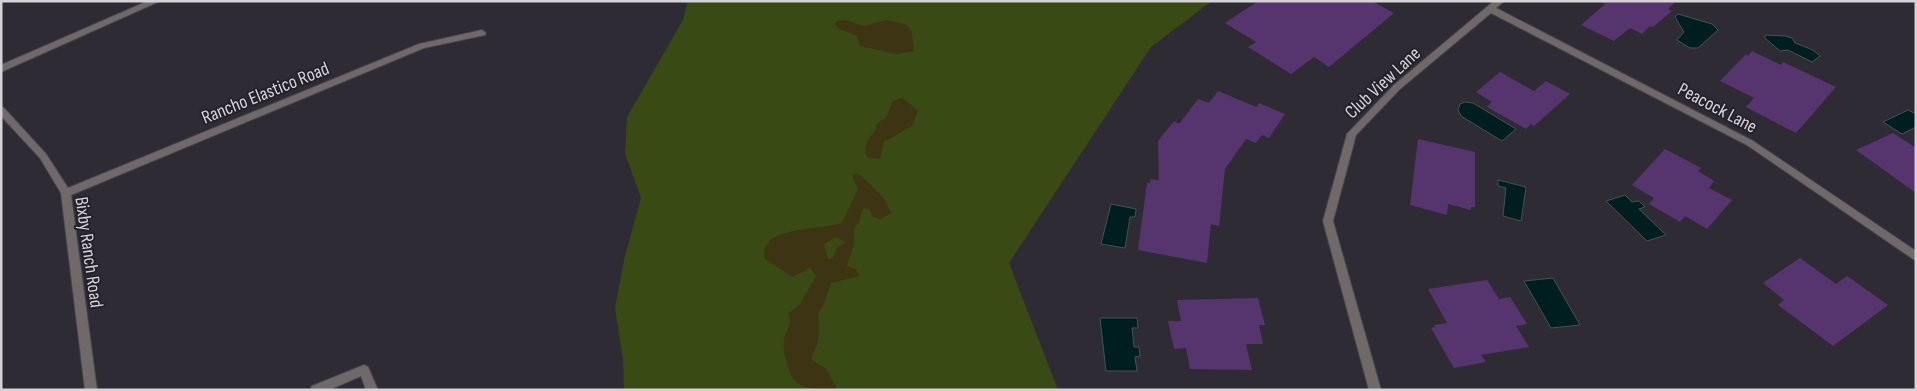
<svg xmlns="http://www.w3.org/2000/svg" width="1917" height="391" viewBox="0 0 1917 391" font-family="'Sofia Sans Condensed',sans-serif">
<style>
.green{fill:#394a15}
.sand{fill:#3d3414;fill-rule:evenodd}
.water{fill:#001e1f;stroke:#405456}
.building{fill:#56356f}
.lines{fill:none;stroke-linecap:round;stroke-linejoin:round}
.street-casing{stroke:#4a464e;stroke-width:2}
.street{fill:#6f6969;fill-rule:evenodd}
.labels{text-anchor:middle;stroke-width:4;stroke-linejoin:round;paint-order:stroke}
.street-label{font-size:19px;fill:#d5d2d8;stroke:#25212a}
</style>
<rect width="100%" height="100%" fill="#2f2b34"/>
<path class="green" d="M 688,1 L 1212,1 L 1151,47 L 1009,263 L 1058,390 L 624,390 L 623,360 L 615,308 L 625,256 L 641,198 L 625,153 L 627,117 L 683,20 Z"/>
<path class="sand" d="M 846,20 L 863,26 L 887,20 L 907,25 L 912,32 L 914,51 L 897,54 L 860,46 L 857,36 L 839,29 L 835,24 L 836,21 Z
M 900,98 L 903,98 L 918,111 L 912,126 L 884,142 L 880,159 L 868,158 C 861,149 869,137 876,130 L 876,124 L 886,118 L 892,102 Z
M 856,173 C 862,175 884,197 887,203 C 888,207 888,208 892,213 L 880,219 L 873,217 L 870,210 L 866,208 L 862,210 L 859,222 L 854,229 L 854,244 L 847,266 L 856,269 L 860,276 L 831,283 L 823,306 L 818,313 C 819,320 820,339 817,345 C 814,351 812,353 812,360 L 826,369 L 838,390 C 817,390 793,391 788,367 C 786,358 782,350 784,340 C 786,329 793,325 788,314 C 791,310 796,308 800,304 C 801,302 815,278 816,276 L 810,268 L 792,277 L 765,259 L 764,249 C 767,246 770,238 775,237 C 796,227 820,229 842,223 L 858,189 L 852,176 ZM 837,237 L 845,243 L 837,247 L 833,258 L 828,259 L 824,244 Z"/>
<path class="water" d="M 1678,14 L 1712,24 L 1718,30 L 1698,48 L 1690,48 L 1677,40 L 1684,32 L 1675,17 Z
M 1765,35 L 1785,36 L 1792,38 L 1795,43 L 1813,50 L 1820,56 L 1812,62 L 1788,50 L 1780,51 L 1765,38 Z
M 1465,102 L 1473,103 L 1516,129 L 1502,141 L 1461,116 L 1458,110 L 1460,104 Z
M 1908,110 L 1916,114 L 1916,127 L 1902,134 L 1883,122 Z
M 1498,180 L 1526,187 L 1521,221 L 1503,216 L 1506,188 L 1498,186 Z
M 1625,195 L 1632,202 L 1639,201 L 1645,207 L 1639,209 L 1666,235 L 1647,241 L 1606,201 Z
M 1111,204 L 1136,209 L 1135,217 L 1130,217 L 1125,248 L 1101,244 Z
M 1553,278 L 1580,325 L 1551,328 L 1524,281 Z
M 1100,318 L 1137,318 L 1138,328 L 1132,328 L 1134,347 L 1139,347 L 1140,356 L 1135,357 L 1137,371 L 1106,371 Z"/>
<path class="building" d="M 1258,1 L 1372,1 L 1394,13 L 1329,67 L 1314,57 L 1291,74 L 1248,47 L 1256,42 L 1225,23 Z
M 1599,1 L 1676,1 L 1668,9 L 1672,11 L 1653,27 L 1650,26 L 1642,34 L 1630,28 L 1614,41 L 1581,25 L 1605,4 Z
M 1752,51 L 1781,65 L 1783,62 L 1836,87 L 1796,133 L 1746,107 L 1754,98 L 1720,81 L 1746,54 L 1748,56 Z
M 1500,72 L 1534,91 L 1546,81 L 1570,94 L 1534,126 L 1531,124 L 1526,129 L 1487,107 L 1492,102 L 1476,92 Z
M 1218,91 L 1254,106 L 1257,107 L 1259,103 L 1285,114 L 1269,138 L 1262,135 L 1256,143 L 1246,139 L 1225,169 L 1219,226 L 1211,224 L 1207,263 L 1138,250 L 1147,183 L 1150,183 L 1151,179 L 1159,180 L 1158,141 L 1174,121 L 1179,124 L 1198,99 L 1209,103 Z
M 1893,133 L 1916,148 L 1916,193 L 1856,150 Z
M 1418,139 L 1475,152 L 1475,207 L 1471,207 L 1471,210 L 1448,204 L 1447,215 L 1410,205 Z
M 1665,149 L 1701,168 L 1698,171 L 1714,181 L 1709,188 L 1732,200 L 1707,229 L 1685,216 L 1680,222 L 1649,204 L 1654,198 L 1632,185 Z
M 1800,258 L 1836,284 L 1847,276 L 1888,305 L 1833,346 L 1778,305 L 1784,300 L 1763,283 Z
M 1487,280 L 1499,299 L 1510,297 L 1527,324 L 1516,326 L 1529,347 L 1481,355 L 1486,362 L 1454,368 L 1431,328 L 1435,327 L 1434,325 L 1447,323 L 1428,289 Z
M 1258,298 L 1265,325 L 1259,325 L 1263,344 L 1246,344 L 1252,370 L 1190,369 L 1186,348 L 1174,349 L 1168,321 L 1181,321 L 1177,300 Z"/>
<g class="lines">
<g class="street-casing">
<path id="street" d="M 148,1 L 160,1 L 1,72 L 1,65 Z
M 1494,1 L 1504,1 L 1496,8 L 1753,141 L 1916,251 L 1916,261 L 1747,145 L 1491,13 L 1400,89 L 1356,135 L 1333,221 L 1381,390 L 1369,390 L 1323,221 L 1347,134 L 1394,85 Z
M 482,30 L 486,33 L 485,35 L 424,48 L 71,195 L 97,390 L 85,390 L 61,193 L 40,158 L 1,116 L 1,107 L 4,108 L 46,154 L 68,188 L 419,44 Z
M 364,365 L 368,367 L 378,390 L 366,390 L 361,376 L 329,390 L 310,390 L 312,386 Z"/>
</g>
<use href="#street" class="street"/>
</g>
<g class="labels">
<g class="street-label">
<text transform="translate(1382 82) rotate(-43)" y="7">Club View Lane</text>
<text transform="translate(265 92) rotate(-22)" y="7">Rancho Elastico Road</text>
<text transform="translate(1718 107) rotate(28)" y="7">Peacock Lane</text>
<text transform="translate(90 252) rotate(82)" y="7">Bixby Ranch Road</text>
</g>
</g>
<rect width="1917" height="391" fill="none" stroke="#d5d2d8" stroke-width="5"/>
</svg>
